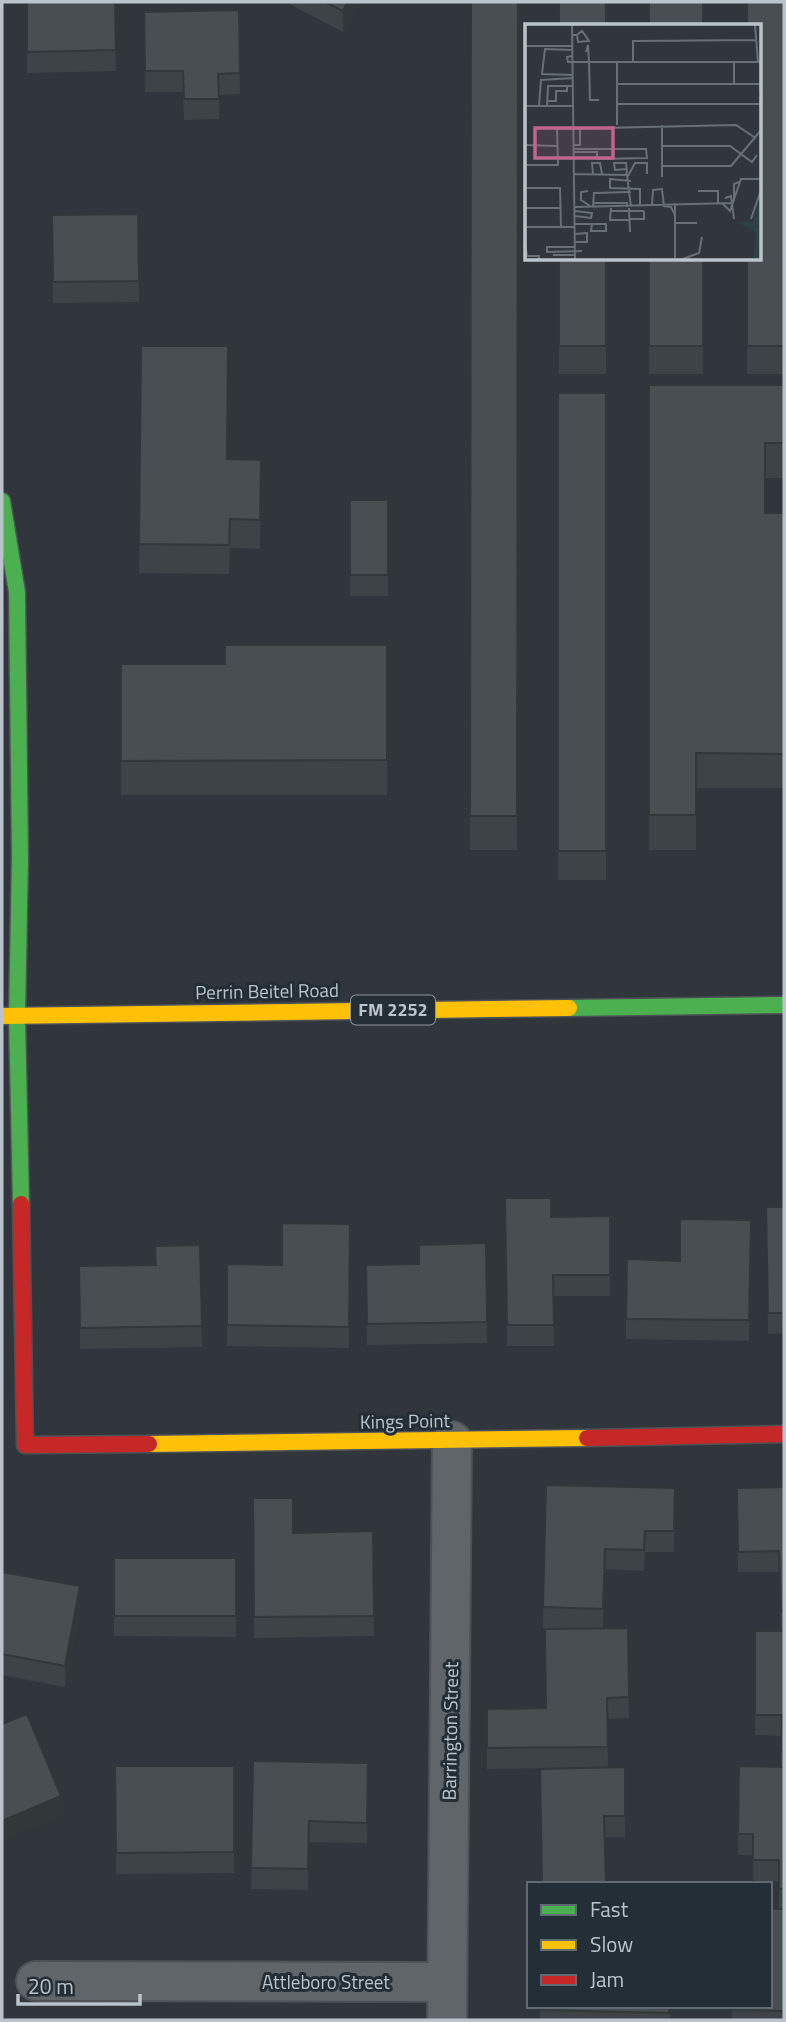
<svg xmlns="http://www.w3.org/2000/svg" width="786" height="2022" viewBox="0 0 786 2022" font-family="'Titillium Web',sans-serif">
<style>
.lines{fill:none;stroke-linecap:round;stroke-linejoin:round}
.street-casing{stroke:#4e5257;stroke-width:42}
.fast-casing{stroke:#4e5257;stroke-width:19}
.slow-casing{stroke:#4e5257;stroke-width:19}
.jam-casing{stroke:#4e5257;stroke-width:19}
.street{stroke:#60656a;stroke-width:38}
.fast{stroke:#4caf50;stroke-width:16}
.slow{stroke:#ffc107;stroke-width:16}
.jam{stroke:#c62828;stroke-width:16}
.wall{fill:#3e4347}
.shaded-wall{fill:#323739}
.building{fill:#484e52;stroke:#323739;stroke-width:2}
.labels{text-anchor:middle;stroke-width:6;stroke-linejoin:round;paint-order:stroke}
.shield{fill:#232e37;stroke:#8d979f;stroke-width:2}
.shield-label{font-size:18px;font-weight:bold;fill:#bbc4cc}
.street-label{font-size:19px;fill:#bbc4cc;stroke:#232e37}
.inset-road{fill:none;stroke:#686f76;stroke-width:2}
.view{fill:#bf658e;fill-opacity:0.15;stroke:#bf658e;stroke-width:3.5}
.inset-edge{fill:none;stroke:#bbc4cc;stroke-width:3.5}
</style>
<rect width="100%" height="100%" fill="#30363c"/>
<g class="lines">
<g class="street-casing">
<path id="street" d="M 36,1981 L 447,1982
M 447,2020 L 452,1441"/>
</g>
<g class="fast-casing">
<path id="fast" d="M 2,501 L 17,592 L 20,859 L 17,1016 L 21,1204
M 569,1008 L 784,1005"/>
</g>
<g class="slow-casing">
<path id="slow" d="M 2,1016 L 569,1008
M 149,1444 L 587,1438"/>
</g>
<g class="jam-casing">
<path id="jam" d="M 21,1204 L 25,1445 L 149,1444
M 587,1438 L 784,1434"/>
</g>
<use href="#street" class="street"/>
<use href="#fast" class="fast"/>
<use href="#slow" class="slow"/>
<use href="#jam" class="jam"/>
</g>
<path class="wall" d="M 26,2 L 115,2 L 116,71 L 27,73 Z
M 286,2 L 358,2 L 343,32 Z
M 471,2 L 518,2 L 517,850 L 470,850 Z
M 784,2 L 784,374 L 747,374 L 747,259 Z
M 239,10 L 240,94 L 219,95 L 219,119 L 184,120 L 183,92 L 145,92 L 144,12 Z
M 138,214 L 139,302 L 53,303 L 52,215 Z
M 559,259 L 606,259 L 606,374 L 559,374 Z
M 649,259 L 703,259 L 703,374 L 649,374 Z
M 141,346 L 228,459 L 261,460 L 260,549 L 230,548 L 229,574 L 139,573 Z
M 649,385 L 784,385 L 784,478 L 765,478 L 765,513 L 784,513 L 784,788 L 696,788 L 696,850 L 649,850 Z
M 558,393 L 606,393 L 606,880 L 558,880 Z
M 350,500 L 388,500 L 388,596 L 350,596 Z
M 225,645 L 387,645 L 387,795 L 121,795 L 121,664 L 225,664 Z
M 505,1198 L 551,1217 L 610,1216 L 610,1296 L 554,1296 L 554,1346 L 507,1346 Z
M 766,1207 L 784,1207 L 784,1333 L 768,1334 Z
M 751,1220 L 749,1341 L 626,1339 L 626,1319 L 680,1261 Z
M 350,1224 L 349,1348 L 227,1346 L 227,1264 L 282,1265 Z
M 486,1243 L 487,1343 L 367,1345 L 366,1286 L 419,1264 Z
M 200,1245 L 202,1347 L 80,1349 L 79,1266 L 155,1265 L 155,1246 Z
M 546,1485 L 675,1509 L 674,1552 L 645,1552 L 644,1571 L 605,1569 L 603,1628 L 628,1628 L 629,1718 L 607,1719 L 608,1767 L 487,1769 L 487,1709 L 546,1708 L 556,1629 L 543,1628 Z
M 784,1487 L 784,2020 L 732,2020 L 732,2006 L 779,1909 L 779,1881 L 753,1881 L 753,1855 L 738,1855 L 739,1766 L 781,1766 L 781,1736 L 755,1735 L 755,1631 L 781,1631 L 779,1572 L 738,1572 L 737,1488 Z
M 253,1498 L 293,1533 L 373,1531 L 374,1636 L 254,1638 Z
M 114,1558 L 236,1558 L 236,1637 L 114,1636 Z
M 2,1572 L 80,1607 L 65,1687 L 2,1675 Z
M 253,1761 L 368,1763 L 367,1843 L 309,1842 L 308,1890 L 251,1889 Z
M 115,1766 L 234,1766 L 234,1873 L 116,1874 Z
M 625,1767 L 625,1837 L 605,1837 L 540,1769 Z
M 540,2006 L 670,2006 L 670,2020 L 540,2020 Z"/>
<path class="shaded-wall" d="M 347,2 L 358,2 L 343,32 L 343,11 Z
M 80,1586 L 80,1607 L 65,1687 L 65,1666 Z
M 61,1796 L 61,1817 L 2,1842 L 2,1821 Z"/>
<path class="building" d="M 27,2 L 115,2 L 116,50 L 27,52 Z
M 325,2 L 347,2 L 343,11 Z
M 471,2 L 518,2 L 517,816 L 470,816 Z
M 559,2 L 606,2 L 606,26 L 559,26 Z
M 649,2 L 703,2 L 703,26 L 649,26 Z
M 747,2 L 784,2 L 784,346 L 747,346 L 747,259 L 760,259 L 760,26 L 747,26 Z
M 239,10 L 240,73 L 218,74 L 219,99 L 184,99 L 183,71 L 145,71 L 144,12 Z
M 138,214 L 139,281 L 53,282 L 52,215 Z
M 559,259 L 606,259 L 606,346 L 559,346 Z
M 649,259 L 703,259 L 703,346 L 649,346 Z
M 141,346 L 228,346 L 227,459 L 261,460 L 260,520 L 230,519 L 229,545 L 139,544 Z
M 649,385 L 784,385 L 784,443 L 765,443 L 765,513 L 784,513 L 784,754 L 696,753 L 696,815 L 649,815 Z
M 558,393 L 606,393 L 606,851 L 558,851 Z
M 350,500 L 388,500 L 388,575 L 350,575 Z
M 225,645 L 387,645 L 387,760 L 121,761 L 121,664 L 225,664 Z
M 505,1198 L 551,1198 L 551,1217 L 610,1216 L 610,1275 L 553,1275 L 554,1325 L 507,1325 Z
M 766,1207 L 784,1207 L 784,1313 L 768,1313 Z
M 680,1219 L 751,1220 L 749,1320 L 626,1319 L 627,1259 L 680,1261 Z
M 282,1223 L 350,1224 L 349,1327 L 227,1325 L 227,1264 L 282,1265 Z
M 486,1243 L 487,1322 L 367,1324 L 366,1265 L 419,1264 L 419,1245 Z
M 200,1245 L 202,1326 L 80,1328 L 79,1266 L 156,1265 L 155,1246 Z
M 546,1485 L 675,1488 L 674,1531 L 645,1531 L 644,1550 L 605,1549 L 603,1609 L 543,1607 Z
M 784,1487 L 784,1611 L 781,1612 L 779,1551 L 738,1552 L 737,1488 Z
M 253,1498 L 293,1498 L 293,1533 L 373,1531 L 374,1616 L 254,1617 Z
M 114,1558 L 236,1558 L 236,1616 L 114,1616 Z
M 2,1572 L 80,1586 L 65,1666 L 2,1654 Z
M 628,1628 L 629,1697 L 607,1698 L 608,1747 L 487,1748 L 487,1709 L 546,1708 L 545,1629 Z
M 755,1631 L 784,1631 L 784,1751 L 781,1751 L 782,1715 L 755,1715 Z
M 27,1714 L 61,1796 L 2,1821 L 2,1724 Z
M 253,1761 L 368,1763 L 367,1823 L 309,1821 L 308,1869 L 251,1868 Z
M 115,1766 L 234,1766 L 234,1852 L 116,1853 Z
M 739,1766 L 784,1767 L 784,1889 L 779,1889 L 779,1860 L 753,1860 L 753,1834 L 738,1834 Z
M 625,1767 L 625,1816 L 604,1816 L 606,1884 L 542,1884 L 540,1769 Z
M 770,1909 L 784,1909 L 784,2011 L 732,2010 L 732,2006 L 770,2006 Z
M 540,2006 L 669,2006 L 669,2013 L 540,2010 Z"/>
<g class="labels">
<rect class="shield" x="351" y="995.5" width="84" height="29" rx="5"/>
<g class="shield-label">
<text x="393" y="1016">FM 2252</text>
</g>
<g class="street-label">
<text transform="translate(267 991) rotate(-1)" y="7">Perrin Beitel Road</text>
<text transform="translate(405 1421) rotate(-1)" y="7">Kings Point</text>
<text transform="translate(450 1731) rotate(-89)" y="7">Barrington Street</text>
<text x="326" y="1989">Attleboro Street</text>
</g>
</g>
<g transform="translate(525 24)">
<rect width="236" height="236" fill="#30363c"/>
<path d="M 236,169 L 236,236 L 228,236 L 231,208 L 213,198 L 228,198 Z" fill="#2d4343"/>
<path class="inset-road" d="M 47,1 L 50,236M 230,1 L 233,38M 47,11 L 52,11 L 53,18 L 64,17 L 57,7 L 52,11M 0,22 L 47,22M 47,26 L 20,25 L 17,50 L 48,51M 61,28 L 63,21 L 64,38M 47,32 L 42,33 L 43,38 L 237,38M 64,38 L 65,76 L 74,76M 108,39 L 108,17 L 231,16M 92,60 L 235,60 L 237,77M 209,60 L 209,38M 22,77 L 31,77 L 31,67 L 42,67 L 42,62M 92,80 L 237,80M 0,82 L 48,82M 14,82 L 16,56 L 48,54M 22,82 L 23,62 L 48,62M 92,101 L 92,38M 137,101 L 137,153M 0,121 L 32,122M 49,121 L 55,121 L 55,105M 137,122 L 205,122 L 227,138 L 232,131M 49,125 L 121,125 L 122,134 L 72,135 L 72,128 L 49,128M 0,141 L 33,141 L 32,105 L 211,101 L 229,113M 137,142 L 206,142 L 237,105M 49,150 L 102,151 L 106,183M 68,150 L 67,139 L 75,139 L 77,150M 101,151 L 102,147 L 101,139 L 89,139 L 90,146 L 102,145M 103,152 L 110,139 L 122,139 L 122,150M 106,157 L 85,155 L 85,164 L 115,165 L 115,183M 0,164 L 35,164 L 36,203M 63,167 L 56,168 L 56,176 L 65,182M 173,167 L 193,167 L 193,179M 200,174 L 206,172 L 209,195M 209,177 L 209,160 L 214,158M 68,179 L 102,179 L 102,183M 197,179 L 205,187 L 216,155 L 237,155M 127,181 L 128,166 L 137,165 L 139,182 L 146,183 L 150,191M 50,183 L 207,179M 68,183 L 69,169 L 106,168M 0,184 L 35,184M 86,184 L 85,196 L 104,196M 104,184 L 105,208M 50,187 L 67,189 L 66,194 L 50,192M 86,187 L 119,187M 104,195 L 119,195 L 119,187M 226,195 L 237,163M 150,199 L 172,199M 50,200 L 81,200 L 81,207 L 66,207 L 67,200M 0,203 L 50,203M 50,210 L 62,209 L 62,218 L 50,218M 0,219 L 2,232 L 14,232 L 14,236M 50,223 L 22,223 L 22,228 L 57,227M 28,231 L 50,231M 150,236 L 150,179M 155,236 L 174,229 L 177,213"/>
<path class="view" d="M 10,104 L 88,104 L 88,134 L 10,134 Z"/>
<rect width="236" height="236" class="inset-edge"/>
</g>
<rect width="786" height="2022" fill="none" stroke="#bbc4cc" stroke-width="7"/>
<rect x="527" y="1882" width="245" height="126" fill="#232e37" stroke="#606a73" stroke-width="2"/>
<rect x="541" y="1905" width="35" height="10" fill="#4caf50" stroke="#606a73" stroke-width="2"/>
<text x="590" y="1917" font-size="21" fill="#bbc4cc">Fast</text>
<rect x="541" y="1940" width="35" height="10" fill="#ffc107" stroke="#606a73" stroke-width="2"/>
<text x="590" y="1952" font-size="21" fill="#bbc4cc">Slow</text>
<rect x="541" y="1975" width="35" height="10" fill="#c62828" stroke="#606a73" stroke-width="2"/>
<text x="590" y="1987" font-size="21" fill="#bbc4cc">Jam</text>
<path d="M18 1994v10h122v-10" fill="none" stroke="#bbc4cc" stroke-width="3.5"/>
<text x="28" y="1994" font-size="21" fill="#bbc4cc" stroke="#232e37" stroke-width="5" paint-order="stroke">20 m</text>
</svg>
